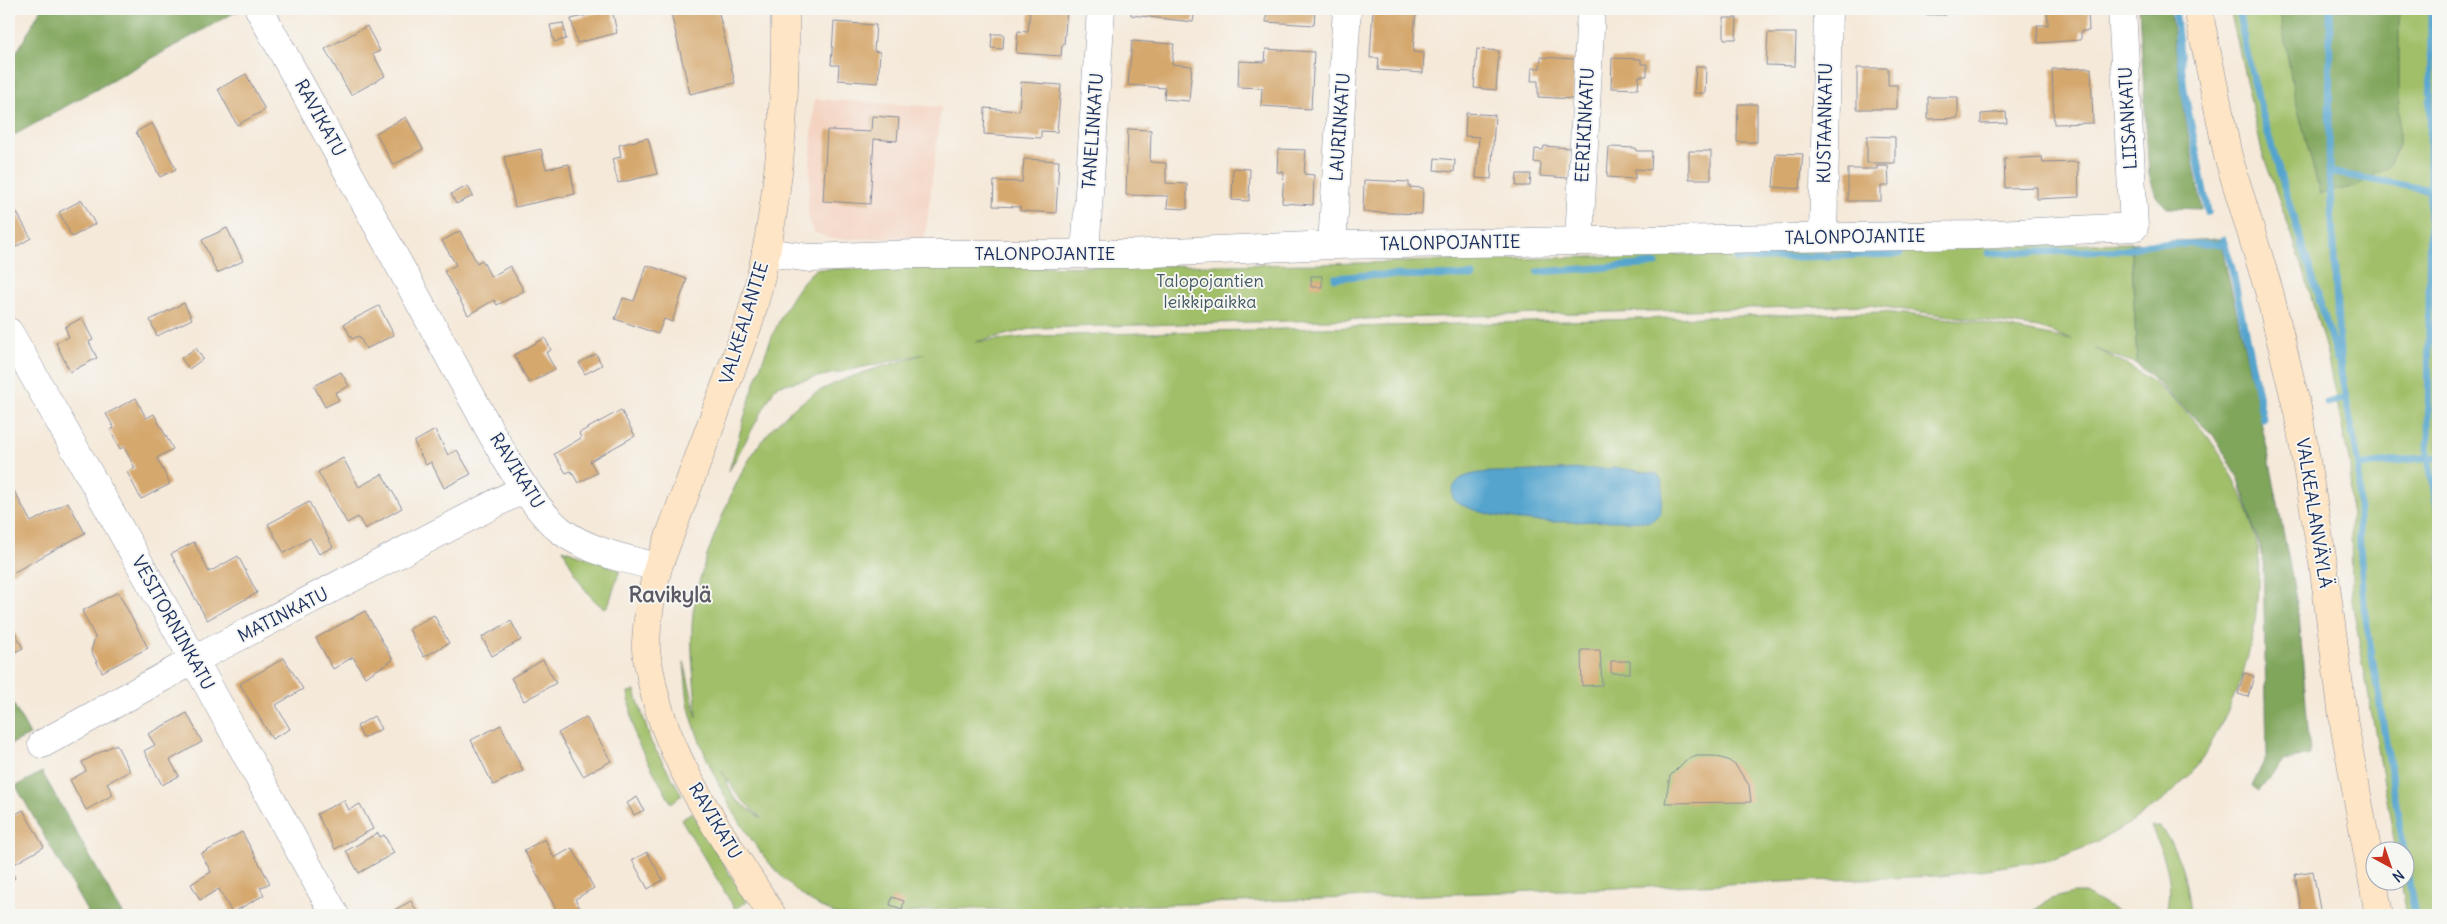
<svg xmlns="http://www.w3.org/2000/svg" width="2447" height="924" viewBox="0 0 2447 924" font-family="Delius,sans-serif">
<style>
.built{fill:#f4d3c1}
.green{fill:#a0bf67;stroke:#5e7762;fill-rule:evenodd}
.forest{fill:#80a65c;stroke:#4e6a5d}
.water{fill:#54a4ce;stroke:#386a96}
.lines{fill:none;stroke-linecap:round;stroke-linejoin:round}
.stream{stroke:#54a4ce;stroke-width:7}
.building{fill:#d5a86e}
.street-casing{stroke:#888c9c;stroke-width:29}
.secondary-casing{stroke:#888c9c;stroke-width:29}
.street{stroke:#fff;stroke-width:28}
.secondary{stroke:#fde5c5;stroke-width:28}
.labels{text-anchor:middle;stroke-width:4;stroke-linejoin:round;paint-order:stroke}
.street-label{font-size:18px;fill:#1b2f5e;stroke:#f6f6f2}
.park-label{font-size:18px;fill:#435a61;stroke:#f6f6f2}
.district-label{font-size:22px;font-weight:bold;fill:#5c5964;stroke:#f6f6f2}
</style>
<rect width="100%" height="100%" fill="#f6f6f2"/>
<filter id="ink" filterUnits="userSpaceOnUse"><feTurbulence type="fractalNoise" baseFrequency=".02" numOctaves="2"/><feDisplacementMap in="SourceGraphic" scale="10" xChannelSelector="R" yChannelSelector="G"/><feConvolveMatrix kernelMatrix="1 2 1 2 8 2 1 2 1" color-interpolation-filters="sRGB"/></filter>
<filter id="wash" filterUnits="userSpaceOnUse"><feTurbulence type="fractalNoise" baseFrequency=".0096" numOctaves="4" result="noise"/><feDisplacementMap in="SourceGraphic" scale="20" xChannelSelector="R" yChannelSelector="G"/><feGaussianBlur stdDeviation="1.12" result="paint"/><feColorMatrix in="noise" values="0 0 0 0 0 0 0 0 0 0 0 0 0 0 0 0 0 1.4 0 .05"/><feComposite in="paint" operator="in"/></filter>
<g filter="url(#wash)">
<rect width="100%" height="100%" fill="#f5e9d9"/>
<path class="built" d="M 814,99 L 941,107 L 925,238 L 831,239 L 814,232 L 809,223 L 808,207 Z"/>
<path class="green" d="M 2230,9 L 2438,9 L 2438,915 L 2407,915 L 2401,882 L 2404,882 L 2404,852 L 2396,851 L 2352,601 L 2350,465 L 2326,350 L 2301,261 L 2262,152 Z
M 2131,243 L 2137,364 L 2095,349 C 2177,383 2242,461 2258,549 C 2260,559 2258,571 2258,581 C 2257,627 2248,668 2228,710 C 2215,737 2204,762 2182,783 C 2151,814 2096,846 2054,859 C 2043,862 2030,863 2019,864 C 1993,868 1967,872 1941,876 L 1022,910 C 997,910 971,908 946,909 C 911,912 875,920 840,915 C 834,914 828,910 823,908 C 763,880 708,775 691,715 C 686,698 686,679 684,662 L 697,718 C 695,683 689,649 693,613 C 697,584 706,556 717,529 C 738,476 756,434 805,400 C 839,376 885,367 924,354 L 776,386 L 729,471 C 745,417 772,303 816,269 L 1321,264 ZM 1869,305 L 2039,328 L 2072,340 L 1973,321 L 1883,312 L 1037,336 L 975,342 L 1035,328 ZM 722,771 L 740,798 L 762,819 L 734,798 Z
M 563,549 L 620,570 L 608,606 L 604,608 C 584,595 573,570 563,549 Z
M 635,691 L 651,742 L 682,795 L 671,803 L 635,738 L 628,692 Z
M 692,812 L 747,902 L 735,909 L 681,819 Z
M 2151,827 L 2160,827 C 2181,853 2187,882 2190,915 L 2166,915 C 2176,885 2164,854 2151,827 Z
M 2073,893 L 2085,893 L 2123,915 L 2027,915 L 2051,899 Z"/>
<path class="forest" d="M 41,9 L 238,9 L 239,10 L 9,138 L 9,66 Z
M 2139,9 L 2170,9 L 2186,122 L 2202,209 L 2167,208 L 2156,196 L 2149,175 Z
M 2281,9 L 2399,9 L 2399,145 L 2388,167 L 2357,186 L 2320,194 L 2294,94 L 2280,13 Z
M 2220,239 L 2269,457 L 2299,614 L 2310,755 L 2284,761 L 2259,791 L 2252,786 L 2267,755 L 2263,557 L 2238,476 L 2213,435 L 2137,364 L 2131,243 Z
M 9,696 L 30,735 L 9,745 Z
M 42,772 L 123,915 L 89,915 L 16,786 Z"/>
<path class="water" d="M 1620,468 L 1657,474 C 1668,484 1660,499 1661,513 L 1650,522 C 1601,518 1551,527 1502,517 C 1492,515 1457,507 1453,498 C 1450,490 1456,480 1464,477 C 1479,471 1498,472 1513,472 C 1549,470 1584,469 1620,468 Z"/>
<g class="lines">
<path class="stream" d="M 2175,9 L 2184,89 L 2208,212
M 2238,9 C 2260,129 2304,242 2337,359
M 2330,9 L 2329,172 L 2341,373 L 2359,466 L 2359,527 L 2364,607 L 2404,852
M 2431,9 L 2428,457 L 2438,512
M 2329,172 L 2430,190
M 2223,240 L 2231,263 L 2263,419
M 1989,253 L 2125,250 L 2149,244 L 2224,244
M 1737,259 L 1900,254
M 1538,272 L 1656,264
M 1335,278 L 1368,275 L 1473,276
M 2327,403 L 2346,398
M 2359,466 L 2428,457 L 2438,458
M 2404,852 L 2415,915"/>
</g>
<g id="blocks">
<path class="building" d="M 325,9 L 338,9 L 328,14 Z
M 612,9 L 617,33 L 577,43 L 571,19 Z
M 670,9 L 718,9 L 735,83 L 690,94 Z
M 1030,9 L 1067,9 L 1064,45 L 1062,45 L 1061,56 L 1016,53 L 1018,31 L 1028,32 Z
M 1131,9 L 1195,9 L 1193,22 L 1131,15 Z
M 1267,9 L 1315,9 L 1314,25 L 1266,22 Z
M 1373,9 L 1416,9 L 1413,52 L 1424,53 L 1423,73 L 1378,70 L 1379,58 L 1370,58 Z
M 1635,9 L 1665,9 L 1665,12 Z
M 1902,9 L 1946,9 L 1946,15 L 1902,14 Z
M 2047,9 L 2088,9 L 2089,31 L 2081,31 L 2081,40 L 2038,43 L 2037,25 L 2048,25 Z
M 1724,18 L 1737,18 L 1736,39 L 1724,39 Z
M 834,22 L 876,25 L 874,51 L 880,52 L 878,83 L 838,80 L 839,65 L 831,65 Z
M 563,23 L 566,39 L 554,42 L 550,25 Z
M 367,26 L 380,51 L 373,54 L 385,76 L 351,95 L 325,49 Z
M 1768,33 L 1796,33 L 1795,66 L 1766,65 Z
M 992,34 L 1004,34 L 1003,49 L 991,48 Z
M 1132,41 L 1174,44 L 1172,64 L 1192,66 L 1189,101 L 1164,99 L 1165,88 L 1128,85 Z
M 1266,49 L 1314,52 L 1311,109 L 1261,106 L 1262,88 L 1238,87 L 1239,61 L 1265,62 Z
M 1477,49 L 1499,51 L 1496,90 L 1474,88 Z
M 1541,57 L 1575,59 L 1573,99 L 1538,97 L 1538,81 L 1531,81 L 1532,68 L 1540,68 Z
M 1612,58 L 1641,59 L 1641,64 L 1647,64 L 1647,76 L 1639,76 L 1638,89 L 1611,88 Z
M 1696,66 L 1706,66 L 1705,93 L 1694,93 Z
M 1857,68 L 1888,68 L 1888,85 L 1897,85 L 1897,109 L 1857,109 Z
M 2091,68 L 2093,123 L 2054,124 L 2052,69 Z
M 246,74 L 265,110 L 237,125 L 218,89 Z
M 1021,82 L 1061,85 L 1057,132 L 1041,131 L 1041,138 L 984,134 L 985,108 L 1019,111 Z
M 1928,97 L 1958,97 L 1958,118 L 1928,119 Z
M 1738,104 L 1757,104 L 1757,142 L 1737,142 Z
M 2006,112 L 2007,123 L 1981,124 L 1981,114 Z
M 1466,113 L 1495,115 L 1491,179 L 1476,178 L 1479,137 L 1465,136 Z
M 872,116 L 899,118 L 897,141 L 874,139 L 870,204 L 823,201 L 827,130 L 871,132 Z
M 406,117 L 423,149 L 393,165 L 376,133 Z
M 152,123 L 176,169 L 160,177 L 136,132 Z
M 1128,129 L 1151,130 L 1150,162 L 1166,163 L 1166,183 L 1187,184 L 1187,209 L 1167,208 L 1168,196 L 1126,195 Z
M 1867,136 L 1895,137 L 1895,163 L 1867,163 Z
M 648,138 L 657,174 L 618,183 L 612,159 L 621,157 L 619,145 Z
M 1544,146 L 1570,148 L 1568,178 L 1540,176 L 1541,163 L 1534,162 L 1535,149 L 1543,150 Z
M 1609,147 L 1636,148 L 1636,151 L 1652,151 L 1651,170 L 1635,169 L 1635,179 L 1607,177 Z
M 541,149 L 546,169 L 569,164 L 575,194 L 515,207 L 504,157 Z
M 1278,149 L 1306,150 L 1304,174 L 1314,175 L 1313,205 L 1282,203 L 1284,172 L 1277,172 Z
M 1689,151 L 1711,151 L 1711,179 L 1689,179 Z
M 1776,153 L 1803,154 L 1800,189 L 1773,187 Z
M 2042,157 L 2043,163 L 2078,162 L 2079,197 L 2037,199 L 2037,187 L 2005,188 L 2004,159 Z
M 1435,158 L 1455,160 L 1454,172 L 1434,170 Z
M 1024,159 L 1059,161 L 1056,213 L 1020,211 L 1020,207 L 993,206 L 994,181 L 1022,182 Z
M 1877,166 L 1888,166 L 1889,186 L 1881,186 L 1881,201 L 1848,201 L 1848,169 L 1877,169 Z
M 1233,168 L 1250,169 L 1249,201 L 1232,200 Z
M 1517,174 L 1531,174 L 1530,186 L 1516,186 Z
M 1364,180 L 1409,182 L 1409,187 L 1423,188 L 1422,214 L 1363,212 Z
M 468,186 L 473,196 L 456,204 L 451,194 Z
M 9,198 L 31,238 L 9,251 Z
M 82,200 L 95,224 L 72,237 L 59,212 Z
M 227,228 L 243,261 L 217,273 L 202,240 Z
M 460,231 L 477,263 L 482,260 L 491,277 L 510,266 L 524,291 L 497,305 L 494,300 L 468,315 L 444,271 L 456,265 L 442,241 Z
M 647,265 L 687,279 L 672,322 L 664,319 L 658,334 L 615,319 L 623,298 L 634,301 Z
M 1311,276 L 1322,276 L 1322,287 L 1311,287 Z
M 184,303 L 192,319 L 157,336 L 150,320 Z
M 379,306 L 394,335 L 366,349 L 359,336 L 352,339 L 344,324 Z
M 82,318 L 93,340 L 89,342 L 97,358 L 70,372 L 56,343 L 69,337 L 65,327 Z
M 545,338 L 551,350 L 546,353 L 555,369 L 529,383 L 514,355 Z
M 196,348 L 203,359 L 189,369 L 181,358 Z
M 596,354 L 602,365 L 585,374 L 579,363 Z
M 341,372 L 349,386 L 335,393 L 339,400 L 325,407 L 314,386 Z
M 9,381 L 13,390 L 9,393 Z
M 136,398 L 146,418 L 154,414 L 173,449 L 157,458 L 170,484 L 141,499 L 127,472 L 135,468 L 124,447 L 120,449 L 110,430 L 114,428 L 106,414 Z
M 621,410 L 635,436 L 590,461 L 597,473 L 578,483 L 571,471 L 566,473 L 554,454 L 581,438 L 579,433 Z
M 435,430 L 448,455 L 457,450 L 471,474 L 444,488 L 431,462 L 426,465 L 414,442 Z
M 343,458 L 359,487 L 382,474 L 402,508 L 365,529 L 358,517 L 347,523 L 318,472 Z
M 12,487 L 31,522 L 68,502 L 85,533 L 9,575 L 9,488 Z
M 309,502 L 333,547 L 319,554 L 310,538 L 284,553 L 268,524 Z
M 194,542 L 209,572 L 238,556 L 257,593 L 207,620 L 171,554 Z
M 118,592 L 148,648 L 102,672 L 91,651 L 95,637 L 82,611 Z
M 365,611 L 393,660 L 365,677 L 353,657 L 333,669 L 316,638 Z
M 434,615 L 449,643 L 424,657 L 409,629 Z
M 9,621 L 23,648 L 9,655 Z
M 511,621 L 521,640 L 492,656 L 482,637 Z
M 1581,650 L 1600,650 L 1602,685 L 1582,686 Z
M 284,658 L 303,689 L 276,705 L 290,729 L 272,739 L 240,684 Z
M 543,660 L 556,683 L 524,701 L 511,678 Z
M 1611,661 L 1630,661 L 1630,673 L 1611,673 Z
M 2244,673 L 2254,676 L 2248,697 L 2238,694 Z
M 187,713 L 202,742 L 170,760 L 179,776 L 162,785 L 144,751 L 155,745 L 148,734 Z
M 374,716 L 381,729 L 363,738 L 357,726 Z
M 586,717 L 611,761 L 583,776 L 558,733 Z
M 501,725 L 523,771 L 493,785 L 471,740 Z
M 116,744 L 130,771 L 107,783 L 113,795 L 86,810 L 70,780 L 86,771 L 82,762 Z
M 1697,756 L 1714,756 L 1728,760 L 1736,766 L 1749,785 L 1751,802 L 1665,803 L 1670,776 L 1686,760 Z
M 637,797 L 644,810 L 634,815 L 627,803 Z
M 344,800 L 349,810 L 360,804 L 373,829 L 335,849 L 317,814 Z
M 23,810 L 44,847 L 9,867 L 15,878 L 9,882 L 9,818 Z
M 242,832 L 270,883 L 260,888 L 264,895 L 232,913 L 219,889 L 200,900 L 191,884 L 211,872 L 201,854 Z
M 378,833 L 380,837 L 384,835 L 394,853 L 359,873 L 346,851 Z
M 545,839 L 554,858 L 572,848 L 594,888 L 575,899 L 584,915 L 559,915 L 524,850 Z
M 647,852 L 663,880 L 648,889 L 632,860 Z
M 2313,871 L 2321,915 L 2302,915 L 2295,874 Z
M 892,897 L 904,901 L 902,909 L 890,905 Z
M 411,901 L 418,914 L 417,915 L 385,915 Z"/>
</g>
</g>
<g filter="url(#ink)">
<use href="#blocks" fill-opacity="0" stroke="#888c9c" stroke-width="1"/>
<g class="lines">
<g class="street-casing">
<path id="street" d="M 259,9 C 327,132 393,255 461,378 C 486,421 523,500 560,530 C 587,551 626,559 658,567
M 1823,237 L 1828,9
M 1579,241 L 1591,9
M 1332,245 L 1347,9
M 766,252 L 810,258 L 915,254 L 1128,254 L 1332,245 L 1976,235 L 2134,227 L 2122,9
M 1085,254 L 1101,9
M 9,332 L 194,660 L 335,915
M 42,744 L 194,660 L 525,488"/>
</g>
<g class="secondary-casing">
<path id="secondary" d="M 2198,9 L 2228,156 L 2269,291 L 2298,412 L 2323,563 L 2344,724 L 2379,915
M 772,915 C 726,840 665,761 650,672 C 648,663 645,652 646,642 C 647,617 652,591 658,567 L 749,322 C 779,220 786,114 785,9"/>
</g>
<use href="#street" class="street"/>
<use href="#secondary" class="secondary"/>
</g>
</g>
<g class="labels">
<g class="street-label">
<text transform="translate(320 118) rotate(61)" y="6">RAVIKATU</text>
<text transform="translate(2128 118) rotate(-93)" y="6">LIISANKATU</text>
<text transform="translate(1825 123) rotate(-89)" y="6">KUSTAANKATU</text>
<text transform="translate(1585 125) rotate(-87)" y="6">EERIKINKATU</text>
<text transform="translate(1340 127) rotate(-86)" y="6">LAURINKATU</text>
<text transform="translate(1093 131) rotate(-86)" y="6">TANELINKATU</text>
<text transform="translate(1855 237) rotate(-1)" y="6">TALONPOJANTIE</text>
<text transform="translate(1450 243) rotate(-1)" y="6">TALONPOJANTIE</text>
<text x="1045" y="260">TALONPOJANTIE</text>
<text transform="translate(744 323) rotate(-73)" y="6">VALKEALANTIE</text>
<text transform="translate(517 471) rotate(58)" y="6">RAVIKATU</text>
<text transform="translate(2314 513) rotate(81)" y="6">VALKEALANVÄYLÄ</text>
<text transform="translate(283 615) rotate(-27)" y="6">MATINKATU</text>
<text transform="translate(173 623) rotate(61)" y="6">VESITORNINKATU</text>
<text transform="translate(715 821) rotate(59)" y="6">RAVIKATU</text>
</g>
<g class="park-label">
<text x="1210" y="287">Talopojantien<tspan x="1210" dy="21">leikkipaikka</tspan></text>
</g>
<g class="district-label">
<text x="670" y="602">Ravikylä</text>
</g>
</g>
<rect width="2447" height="924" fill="none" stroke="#f6f6f2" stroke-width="30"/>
<g transform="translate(2390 866) rotate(140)"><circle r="24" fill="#f6f6f2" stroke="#9ea6b7"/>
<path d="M0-4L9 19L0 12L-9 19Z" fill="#c8321e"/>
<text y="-8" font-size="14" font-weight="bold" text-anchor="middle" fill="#1b2f5e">N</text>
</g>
</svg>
